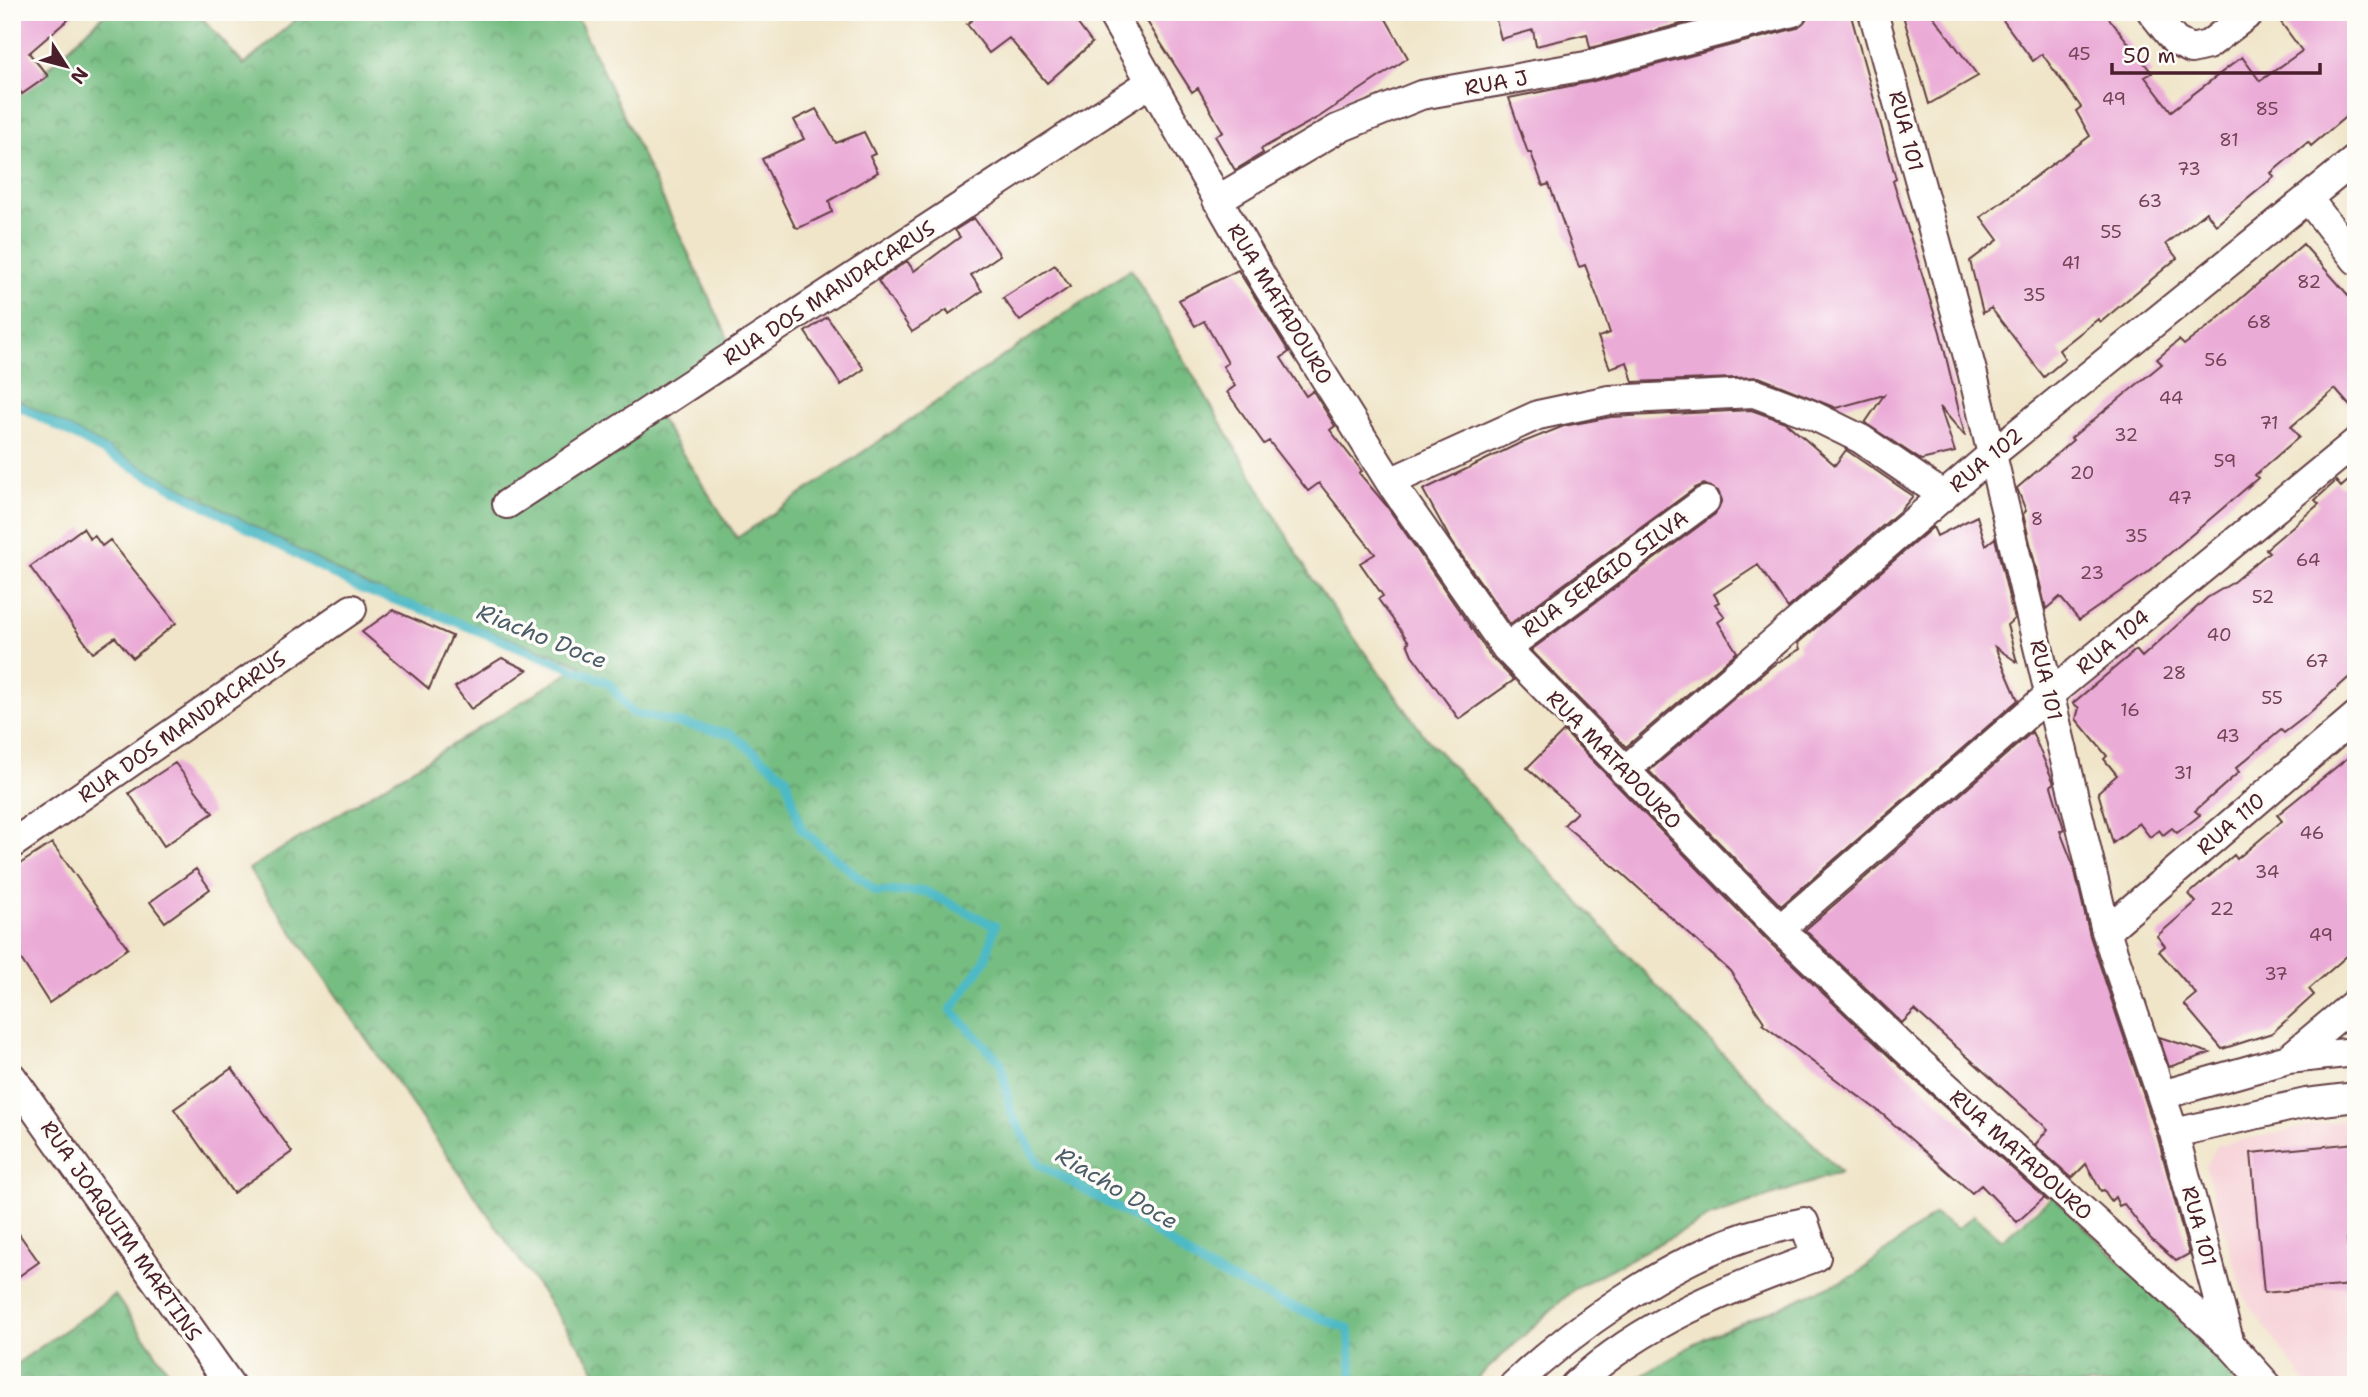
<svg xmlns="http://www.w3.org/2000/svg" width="2368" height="1397" viewBox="0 0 2368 1397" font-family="'Shantell Sans',sans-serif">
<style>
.built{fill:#f6cfd5}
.forest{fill:url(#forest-crowns);stroke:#606e56;stroke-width:2}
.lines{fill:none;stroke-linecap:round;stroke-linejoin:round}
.stream{stroke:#4dbac6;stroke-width:9}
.building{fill:#ebabd7}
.minor-casing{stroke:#633d43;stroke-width:32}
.minor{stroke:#fff;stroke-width:28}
.labels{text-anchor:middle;stroke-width:7;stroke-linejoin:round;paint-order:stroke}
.number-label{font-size:18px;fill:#724256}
.street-label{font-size:21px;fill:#4a1f2b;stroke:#fdfcf7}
.water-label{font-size:23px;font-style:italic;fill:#4b5d69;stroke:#fdfcf7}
</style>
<defs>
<pattern id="forest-crowns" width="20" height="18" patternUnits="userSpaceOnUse" patternTransform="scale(1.75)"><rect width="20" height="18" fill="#76bd82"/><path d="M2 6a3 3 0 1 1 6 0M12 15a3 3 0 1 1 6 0" fill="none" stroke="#63996b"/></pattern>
</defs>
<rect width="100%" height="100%" fill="#fdfcf7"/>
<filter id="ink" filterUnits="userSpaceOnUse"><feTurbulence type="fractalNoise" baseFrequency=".0143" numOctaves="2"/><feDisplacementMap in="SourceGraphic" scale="14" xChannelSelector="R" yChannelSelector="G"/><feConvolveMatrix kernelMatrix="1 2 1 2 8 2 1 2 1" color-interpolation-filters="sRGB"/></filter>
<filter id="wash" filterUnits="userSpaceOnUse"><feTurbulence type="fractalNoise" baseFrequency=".00686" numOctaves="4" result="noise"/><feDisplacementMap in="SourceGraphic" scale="28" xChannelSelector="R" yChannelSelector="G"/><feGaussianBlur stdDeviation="1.57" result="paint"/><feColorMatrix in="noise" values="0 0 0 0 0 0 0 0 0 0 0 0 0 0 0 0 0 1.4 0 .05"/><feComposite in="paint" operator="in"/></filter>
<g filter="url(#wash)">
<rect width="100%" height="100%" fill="#f0e5c9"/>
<path class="built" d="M 2356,1117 L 2356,1385 L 2307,1385 L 2245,1299 L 2205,1166 L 2218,1145 Z"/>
<path class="forest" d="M 107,12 L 197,12 L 244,65 L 304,12 L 575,12 L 729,340 L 653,408 L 737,538 L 1131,269 L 1312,579 L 1426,738 L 1682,1013 L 1841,1172 L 1709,1217 L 1575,1288 L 1470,1385 L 606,1385 L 249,869 L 582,665 L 364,585 L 12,397 L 12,102 Z
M 2053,1196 L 2237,1376 L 2231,1385 L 1627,1385 L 1705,1338 L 1854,1276 L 1935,1214 L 1957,1229 L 1974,1215 L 2002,1240 Z
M 115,1295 L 178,1385 L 12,1385 L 12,1367 Z"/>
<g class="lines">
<path class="stream" d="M 12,402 L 361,589 L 436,614 L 609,683 L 632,713 L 731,734 L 786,777 L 801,829 L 876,892 L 925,891 L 995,926 L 985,961 L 951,1010 L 1001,1063 L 1011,1113 L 1039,1164 L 1135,1218 L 1203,1266 L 1275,1300 L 1349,1329 L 1353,1385"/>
</g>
<g id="blocks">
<path class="building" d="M 12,12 L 77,12 L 29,53 L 48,76 L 22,94 L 12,80 Z
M 982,12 L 1069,12 L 1092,43 L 1047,83 L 1009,38 L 989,53 L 967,24 Z
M 1141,12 L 1382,12 L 1408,58 L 1319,117 L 1261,149 L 1263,153 L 1235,170 L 1215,136 L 1223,132 L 1198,88 L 1192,92 Z
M 1494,12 L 1726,12 L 1590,48 L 1587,34 L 1536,46 L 1533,30 L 1501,39 Z
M 1822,12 L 1850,12 L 1896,179 L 1893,181 L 1940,332 L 1965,436 L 1940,407 L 1955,452 L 1921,460 L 1865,423 L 1884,395 L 1836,408 L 1759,377 L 1633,382 L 1627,362 L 1610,368 L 1598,337 L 1610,333 L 1603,312 L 1585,265 L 1579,267 L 1549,184 L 1543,186 L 1531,153 L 1528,153 L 1509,98 L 1590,82 L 1797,28 L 1809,16 Z
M 1902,12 L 1930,12 L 1978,76 L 1929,104 Z
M 1997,12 L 2104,12 L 2152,73 L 2145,77 L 2171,111 L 2242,57 L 2260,81 L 2302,51 L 2280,21 L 2292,12 L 2356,12 L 2356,108 L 2311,146 L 2308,142 L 2271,173 L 2274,177 L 2216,225 L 2206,212 L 2166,244 L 2177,258 L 2101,322 L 2098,319 L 2059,350 L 2065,359 L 2044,377 L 1991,308 L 1983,313 L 1970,261 L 1998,240 L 1981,217 L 2090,136 L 2076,111 L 2081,107 L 2042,54 L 2033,61 Z
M 816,109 L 836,143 L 864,132 L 875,154 L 870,156 L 878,172 L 829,201 L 832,212 L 799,228 L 795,227 L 762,159 L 804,139 L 794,120 Z
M 974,218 L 1000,255 L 971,275 L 982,291 L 949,314 L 947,310 L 912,332 L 878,281 L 907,261 L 914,271 L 960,237 L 955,230 Z
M 2303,244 L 2356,304 L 2356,413 L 2335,389 L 2291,427 L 2299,437 L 2255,475 L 2258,478 L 2147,573 L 2079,620 L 2060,597 L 2046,609 L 2023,514 L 2026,511 L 2017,488 L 2073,440 L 2071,438 L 2162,364 L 2157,359 L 2179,340 L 2184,345 L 2213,323 Z
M 1055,265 L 1070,287 L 1020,321 L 1003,298 Z
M 1238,270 L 1289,352 L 1281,358 L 1306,396 L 1313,391 L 1335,426 L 1330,430 L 1362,471 L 1359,473 L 1386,505 L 1492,658 L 1514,680 L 1459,719 L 1412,655 L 1407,643 L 1409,642 L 1378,599 L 1383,596 L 1360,563 L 1375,554 L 1319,483 L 1308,491 L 1269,441 L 1264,444 L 1227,392 L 1235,386 L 1223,366 L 1228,363 L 1204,321 L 1195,326 L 1179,300 Z
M 827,317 L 864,369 L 841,385 L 805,332 Z
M 1751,410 L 1785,422 L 1835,465 L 1846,450 L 1913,496 L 1901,510 L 1788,608 L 1758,565 L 1714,594 L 1719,602 L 1715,604 L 1725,617 L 1718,622 L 1737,652 L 1626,747 L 1531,650 L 1715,514 L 1722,500 L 1718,491 L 1704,484 L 1695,488 L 1510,624 L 1450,539 L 1423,490 L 1516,445 L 1564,426 L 1611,417 Z
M 2356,474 L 2356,671 L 2306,716 L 2284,733 L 2281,730 L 2236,768 L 2239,772 L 2195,811 L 2200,815 L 2177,833 L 2172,828 L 2163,835 L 2159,830 L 2150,837 L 2139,823 L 2113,843 L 2098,792 L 2117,775 L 2104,759 L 2107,756 L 2076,719 L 2079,708 L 2073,703 L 2136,650 L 2142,657 L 2207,598 L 2232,583 L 2269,552 L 2266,549 L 2319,504 L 2315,500 L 2336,481 L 2341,487 Z
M 1977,516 L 1986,545 L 1995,538 L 2014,619 L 2007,625 L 2017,662 L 1995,647 L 2018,700 L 1781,906 L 1649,771 L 1772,666 L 1800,649 L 1798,643 L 1933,527 L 1937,536 Z
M 83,528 L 90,539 L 94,535 L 102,546 L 110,540 L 176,623 L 133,658 L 115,637 L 93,653 L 30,567 Z
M 393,610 L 452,636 L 429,689 L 362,632 Z
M 502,658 L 527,670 L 471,709 L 455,687 Z
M 1564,731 L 1768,941 L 1894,1061 L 2048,1201 L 2044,1198 L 2017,1222 L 1981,1185 L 1972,1193 L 1881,1113 L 1762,1024 L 1764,1022 L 1730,971 L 1624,875 L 1564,825 L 1577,812 L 1527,768 Z
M 2032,732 L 2054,783 L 2051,786 L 2064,829 L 2060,831 L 2074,867 L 2090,936 L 2158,1138 L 2189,1254 L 2176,1261 L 2151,1239 L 2124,1204 L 2119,1206 L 2115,1197 L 2111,1201 L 2104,1190 L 2101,1191 L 2086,1164 L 2072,1178 L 2035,1145 L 2048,1129 L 1915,1010 L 1902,1023 L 1805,930 Z
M 2356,751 L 2356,948 L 2309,989 L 2314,995 L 2272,1033 L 2222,1049 L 2184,1004 L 2196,994 L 2159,951 L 2165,946 L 2157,936 L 2196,902 L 2189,894 L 2234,855 L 2237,859 L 2282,821 L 2277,815 Z
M 175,763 L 213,813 L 164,846 L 129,793 Z
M 52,843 L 128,948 L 49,1003 L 12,945 L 12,869 Z
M 196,869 L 210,889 L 165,922 L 150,902 Z
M 2159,1037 L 2210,1053 L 2169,1067 Z
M 232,1068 L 292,1152 L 233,1193 L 174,1109 Z
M 2356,1143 L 2356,1239 L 2347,1236 L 2351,1285 L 2264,1293 L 2251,1153 Z
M 12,1224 L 39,1262 L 12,1281 Z"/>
</g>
</g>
<g filter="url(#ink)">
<use href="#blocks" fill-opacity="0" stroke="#633d43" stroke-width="2"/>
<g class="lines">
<g class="minor-casing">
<path id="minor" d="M 1111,12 L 1266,284 L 1390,482 L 1506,648 L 1780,929 L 1905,1049 L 2230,1344 L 2267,1385
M 1873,12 L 1972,371 L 2106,931 L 2174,1133 L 2230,1344
M 2152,12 L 2175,41 L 2191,49 L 2208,45 L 2251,12
M 1217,200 L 1337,129 L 1421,95 L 1586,66 L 1793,12
M 2309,200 L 2356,260
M 1390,482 L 1538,415 L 1609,400 L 1754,393 L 1810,414 L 1861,439 L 1944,496
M 507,504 L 1151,82
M 1506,648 L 1705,501
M 1624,771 L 1991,455 L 2356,159
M 12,844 L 352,609
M 1780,929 L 2049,695 L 2356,442
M 2106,931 L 2356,716
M 2288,1059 L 2356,1002
M 12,1077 L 230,1385
M 2162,1095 L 2288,1059 L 2356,1052
M 2174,1133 L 2306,1103 L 2356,1097
M 1514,1385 C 1573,1329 1665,1264 1742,1238 C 1762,1231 1783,1227 1804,1222 L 1816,1257 C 1730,1288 1643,1322 1575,1385"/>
</g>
<use href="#minor" class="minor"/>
</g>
</g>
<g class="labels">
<g class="number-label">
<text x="2079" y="60">45</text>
<text x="2114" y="105">49</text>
<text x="2267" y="115">85</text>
<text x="2229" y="146">81</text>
<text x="2189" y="175">73</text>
<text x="2150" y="207">63</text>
<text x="2111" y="238">55</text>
<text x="2071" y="269">41</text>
<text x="2309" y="288">82</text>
<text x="2034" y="301">35</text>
<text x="2259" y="328">68</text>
<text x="2216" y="366">56</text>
<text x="2171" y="404">44</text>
<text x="2269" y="429">71</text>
<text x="2126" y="441">32</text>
<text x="2225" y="467">59</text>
<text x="2082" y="479">20</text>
<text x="2180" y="504">47</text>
<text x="2037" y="525">8</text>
<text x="2136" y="542">35</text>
<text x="2308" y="566">64</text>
<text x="2092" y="579">23</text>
<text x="2263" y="603">52</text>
<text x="2219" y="641">40</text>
<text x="2317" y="667">67</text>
<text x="2174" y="679">28</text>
<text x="2272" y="704">55</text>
<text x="2130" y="716">16</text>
<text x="2228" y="742">43</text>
<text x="2183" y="779">31</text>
<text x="2312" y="839">46</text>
<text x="2267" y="878">34</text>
<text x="2222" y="915">22</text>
<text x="2321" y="941">49</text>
<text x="2276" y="980">37</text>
</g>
<g class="street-label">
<text transform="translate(1496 83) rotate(-10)" y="7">RUA J</text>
<text transform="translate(1906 131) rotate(75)" y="7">RUA 101</text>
<text transform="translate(829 293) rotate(-33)" y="7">RUA DOS MANDACARUS</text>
<text transform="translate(1280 304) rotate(59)" y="7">RUA MATADOURO</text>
<text transform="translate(1986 460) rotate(-40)" y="7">RUA 102</text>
<text transform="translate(1605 574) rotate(-36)" y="7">RUA SERGIO SILVA</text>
<text transform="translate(2113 642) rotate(-40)" y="7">RUA 104</text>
<text transform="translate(2046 680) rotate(77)" y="7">RUA 101</text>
<text transform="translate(182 727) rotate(-35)" y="7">RUA DOS MANDACARUS</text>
<text transform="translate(1614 760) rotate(46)" y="7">RUA MATADOURO</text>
<text transform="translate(2231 824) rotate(-41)" y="7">RUA 110</text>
<text transform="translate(2021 1155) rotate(42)" y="7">RUA MATADOURO</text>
<text transform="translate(2199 1226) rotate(75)" y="7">RUA 101</text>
<text transform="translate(121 1231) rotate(55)" y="7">RUA JOAQUIM MARTINS</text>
</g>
<g class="water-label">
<text transform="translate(542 636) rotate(22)" y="8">Riacho Doce</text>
<text transform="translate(1117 1188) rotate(31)" y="8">Riacho Doce</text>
</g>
</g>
<rect width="2368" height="1397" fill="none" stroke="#fdfcf7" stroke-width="42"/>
<g transform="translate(66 66) rotate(126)" stroke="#fdfcf7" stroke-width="5" paint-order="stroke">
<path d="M0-5L12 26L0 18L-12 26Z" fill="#4a1f2b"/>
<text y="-10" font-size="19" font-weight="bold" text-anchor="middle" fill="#4a1f2b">N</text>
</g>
<path d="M2112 63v10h208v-10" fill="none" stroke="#4a1f2b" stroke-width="3.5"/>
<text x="2123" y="63" font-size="21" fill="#4a1f2b" stroke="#fdfcf7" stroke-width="5" paint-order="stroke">50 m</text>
</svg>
